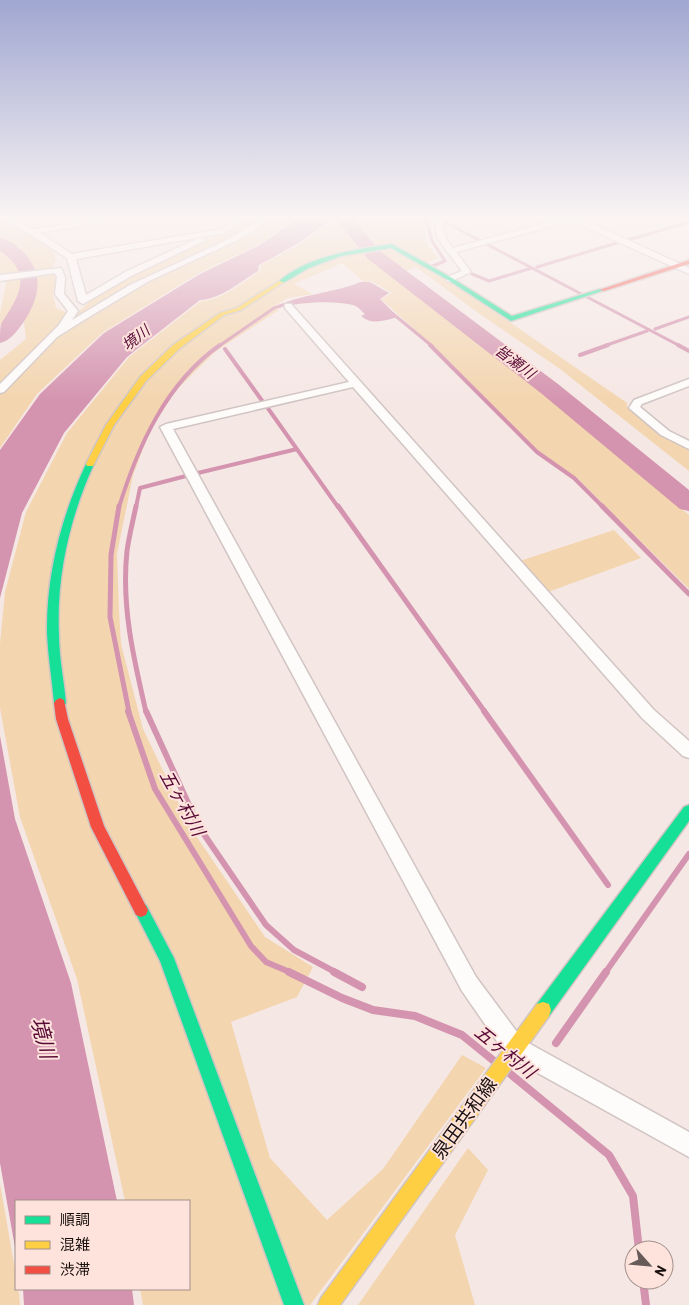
<svg xmlns="http://www.w3.org/2000/svg" width="689" height="1305" viewBox="0 0 689 1305" font-family="Barlow,'Noto Sans JP',sans-serif">
<style>
.green{fill:#f3d5af}
.water{fill:#d494af}
.lines{fill:none;stroke-linecap:round;stroke-linejoin:round}
.stream-far4{stroke:#d494af;stroke-width:3}
.stream-far3{stroke:#d494af;stroke-width:4}
.stream-far2{stroke:#d494af;stroke-width:5}
.stream-far1{stroke:#d494af;stroke-width:6}
.stream{stroke:#d494af;stroke-width:8}
.river{fill:#d494af;fill-rule:evenodd}
.street-casing{stroke:#d0c5c2;stroke-width:3}
.fast-casing{stroke:#d0c5c2;stroke-width:3}
.slow-casing{stroke:#d0c5c2;stroke-width:3}
.jam-casing{stroke:#d0c5c2;stroke-width:3}
.street{fill:#fefbfb;fill-rule:evenodd}
.fast{fill:#16e098;fill-rule:evenodd}
.slow{fill:#ffcf43;fill-rule:evenodd}
.jam{fill:#f24e42;fill-rule:evenodd}
.labels{text-anchor:middle;stroke-width:4;stroke-linejoin:round;paint-order:stroke}
.far-water-label{font-size:15px;font-style:italic;fill:#580936;stroke:#fde3dc}
.water-label{font-size:18px;font-style:italic;fill:#580936;stroke:#fde3dc}
.near-street-label{font-size:19px;fill:#19100e;stroke:#fde3dc}
.near-water-label{font-size:21px;font-style:italic;fill:#580936;stroke:#fde3dc}
</style>
<rect width="100%" height="100%" fill="#f5e7e4"/>
<path class="green" d="M 245,219 L 296,219 L 256,246 L 199,273 L 102,333 L 37,394 L 0,448 L 0,360 L 26,339 L 24,322 L 36,290 L 37,274 L 55,272 L 58,278 L 53,294 L 56,308 L 75,316 C 117,269 192,253 245,219 Z
M 334,219 L 337,219 L 359,249 L 518,371 L 689,515 L 689,589 L 578,479 L 532,446 L 447,359 L 381,299 L 392,293 L 371,281 L 364,282 L 342,263 L 294,284 L 313,294 L 288,298 L 274,306 L 279,310 L 216,351 L 173,393 L 149,433 L 133,475 L 117,554 L 119,611 L 121,644 L 143,729 L 190,827 L 265,937 L 313,967 L 297,997 L 231,1022 L 270,1158 L 327,1220 L 383,1169 L 462,1055 L 486,1068 L 310,1305 L 143,1305 L 140,1289 L 189,1289 L 189,1201 L 125,1201 L 77,979 L 20,817 L 0,708 L 0,644 L 5,592 L 26,512 L 67,433 L 129,357 L 201,301 C 222,300 243,282 260,271 L 261,265 L 299,245 Z
M 353,219 L 421,219 L 427,234 L 425,241 L 438,258 L 421,265 L 447,279 L 627,403 L 627,407 L 689,449 L 689,471 L 560,369 L 477,312 L 416,267 L 403,272 L 377,250 L 372,240 L 364,234 Z
M 0,220 L 30,233 L 53,248 L 56,260 L 52,268 L 3,275 L 0,273 Z
M 24,276 L 21,298 L 12,320 L 0,325 L 0,314 L 7,279 Z
M 614,530 L 641,558 L 548,592 L 520,561 Z
M 468,1148 L 488,1170 L 455,1235 L 475,1305 L 358,1305 Z
M 0,1184 L 16,1275 L 16,1289 L 19,1292 L 20,1305 L 0,1305 Z"/>
<path class="water" d="M 298,219 L 332,219 L 297,244 L 259,265 L 258,271 C 240,282 221,299 200,300 L 127,357 L 64,433 L 22,513 L 0,598 L 0,450 L 40,394 L 104,333 L 200,274 L 258,246 Z
M 339,219 L 350,219 L 373,246 L 361,249 Z
M 361,282 L 370,282 L 389,293 L 380,299 L 398,317 C 385,320 372,326 361,316 L 365,314 C 361,311 358,306 353,305 C 332,300 298,302 278,308 L 276,306 C 303,294 333,293 361,282 Z
M 0,736 L 15,819 L 71,983 L 117,1201 L 16,1201 L 16,1253 L 0,1163 Z
M 23,1289 L 132,1289 L 134,1305 L 24,1305 Z"/>
<g class="lines">
<path class="stream-far4" d="M 426,219 L 432,241 L 445,261 L 430,267
M 439,219 L 680,346
M 628,240 L 689,222
M 537,267 L 620,242
M 472,274 L 489,281 L 532,268
M 392,313 L 432,346
M 655,329 L 689,317
M 219,346 L 274,308 L 283,305
M 604,346 L 647,331"/>
<path class="stream-far3" d="M 430,345 L 537,452 L 574,478 L 603,507
M 678,345 L 689,351
M 225,349 L 263,402
M 580,355 L 608,345
M 267,407 L 338,507
M 198,473 L 297,449
M 119,507 C 138,446 166,383 220,345
M 136,507 L 140,488 L 186,476"/>
<path class="stream-far2" d="M 119,506 L 111,555 L 110,617 L 129,712
M 136,506 C 133,521 129,536 127,551 C 121,606 134,660 146,712
M 338,506 L 485,712
M 602,506 L 689,594"/>
<path class="stream-far1" d="M 128,711 L 155,789 L 251,946 L 266,962 L 292,973
M 146,711 L 199,827 L 266,925 L 294,950 L 337,973
M 484,711 L 608,885
M 605,973 L 689,854"/>
<path class="stream" d="M 289,972 L 342,998 L 373,1010 L 415,1016 L 462,1035 L 494,1061
M 334,972 L 362,987
M 556,1043 L 606,972
M 508,1072 L 609,1155 L 633,1196 L 639,1250
M 643,1280 L 646,1305"/>
<path class="river" d="M 336,219 L 353,219 L 380,251 L 558,384 L 689,490 L 689,511 L 680,509 L 542,394 L 368,259 Z
M 0,238 C 10,240 19,247 26,255 C 45,277 38,301 23,323 C 16,332 11,340 0,343 C 0,338 0,328 1,324 C 18,297 35,275 0,251 Z"/>
<g class="street-casing">
<path id="street" d="M 0,219 L 10,219 L 34,229 L 98,219 L 118,219 L 40,233 L 72,254 L 222,229 L 236,219 L 245,219 L 224,233 L 76,259 L 86,295 L 127,271 L 199,238 L 206,240 L 133,275 L 83,304 L 78,301 L 67,258 L 30,234 Z
M 261,219 L 270,219 L 244,237 L 149,281 L 84,320 L 57,337 L 4,392 L 0,393 L 0,384 L 59,325 L 68,311 L 55,294 L 57,277 L 55,273 L 0,281 L 0,275 L 61,268 L 65,277 L 64,294 L 78,311 L 72,320 L 130,285 L 225,241 Z
M 434,219 L 442,219 L 446,239 L 453,248 L 560,219 L 582,219 L 689,268 L 689,274 L 572,221 L 456,252 L 471,272 L 450,282 L 447,281 L 447,277 L 462,271 L 438,239 Z
M 285,304 L 291,304 L 654,710 L 689,741 L 689,758 L 683,756 L 642,718 L 353,387 L 173,429 L 476,977 L 523,1040 L 689,1132 L 689,1157 L 507,1056 L 462,991 L 160,427 L 166,424 L 349,382 L 285,308 Z
M 689,379 L 689,386 L 642,404 L 640,407 L 669,431 L 689,441 L 689,449 L 661,435 L 629,408 L 634,400 Z"/>
</g>
<g class="fast-casing">
<path id="fast" d="M 392,244 L 452,278 L 512,316 L 600,289 L 605,290 L 511,321 L 448,280 L 391,248 L 341,256 L 309,268 L 283,283 L 278,282 C 309,255 353,250 392,244 Z
M 90,461 L 94,464 C 70,517 56,576 59,635 C 59,658 64,680 66,703 L 64,706 L 56,706 L 54,703 C 52,680 48,657 47,634 C 46,576 61,517 86,464 Z
M 689,805 L 689,821 L 549,1016 L 543,1018 L 537,1016 L 535,1010 L 537,1004 L 684,807 Z
M 141,903 L 146,905 L 174,958 L 304,1305 L 284,1305 L 160,961 L 134,910 L 136,905 Z"/>
</g>
<g class="slow-casing">
<path id="slow" d="M 279,281 L 284,282 L 241,310 L 224,315 L 179,349 L 146,381 L 114,425 L 93,466 L 87,466 L 86,464 L 106,425 L 140,377 L 173,345 L 220,313 L 237,308 Z
M 543,1002 L 549,1004 L 551,1010 L 549,1016 L 340,1305 L 318,1305 L 321,1298 L 537,1004 Z"/>
</g>
<g class="jam-casing">
<path id="jam" d="M 689,260 L 689,264 L 604,291 L 599,290 Z
M 60,698 L 64,700 L 68,719 L 104,826 L 148,910 L 146,915 L 141,917 L 136,915 L 91,827 L 56,719 L 54,703 L 56,700 Z"/>
</g>
<use href="#street" class="street"/>
<use href="#fast" class="fast"/>
<use href="#slow" class="slow"/>
<use href="#jam" class="jam"/>
</g>
<linearGradient id="sky" x2="0" y2="1"><stop stop-color="#a0a7d1"/><stop offset="0.54" stop-color="#faf4f3"/><stop offset="1" stop-color="#faf4f3" stop-opacity="0"/></linearGradient>
<rect width="689" height="402" fill="url(#sky)"/>
<g class="labels">
<g class="far-water-label">
<text transform="translate(136 338) rotate(-38)" y="5">境川</text>
<text transform="translate(515 362) rotate(37)" y="5">皆瀬川</text>
</g>
<g class="water-label">
<text transform="translate(182 803) rotate(61)" y="6">五ヶ村川</text>
<text transform="translate(505 1052) rotate(39)" y="6">五ヶ村川</text>
</g>
<g class="near-street-label">
<text transform="translate(464 1118) rotate(-54)" y="7">泉田共和線</text>
</g>
<g class="near-water-label">
<text transform="translate(43 1038) rotate(75)" y="7">境川</text>
</g>
</g>
<rect x="15" y="1200" width="175" height="90" fill="#fde3dc" stroke="#a28f8a"/>
<rect x="25" y="1216" width="25" height="8" fill="#16e098" stroke="#a28f8a"/>
<text x="60" y="1225" font-size="15" fill="#19100e">順調</text>
<rect x="25" y="1241" width="25" height="8" fill="#ffcf43" stroke="#a28f8a"/>
<text x="60" y="1250" font-size="15" fill="#19100e">混雑</text>
<rect x="25" y="1266" width="25" height="8" fill="#f24e42" stroke="#a28f8a"/>
<text x="60" y="1275" font-size="15" fill="#19100e">渋滞</text>
<g transform="translate(649 1265) rotate(117)"><circle r="24" fill="#fde3dc" stroke="#a28f8a"/>
<path d="M0-4L9 19L0 12L-9 19Z" fill="#665b59"/>
<text y="-8" font-size="14" font-weight="bold" text-anchor="middle" fill="#19100e">N</text>
</g>
</svg>
